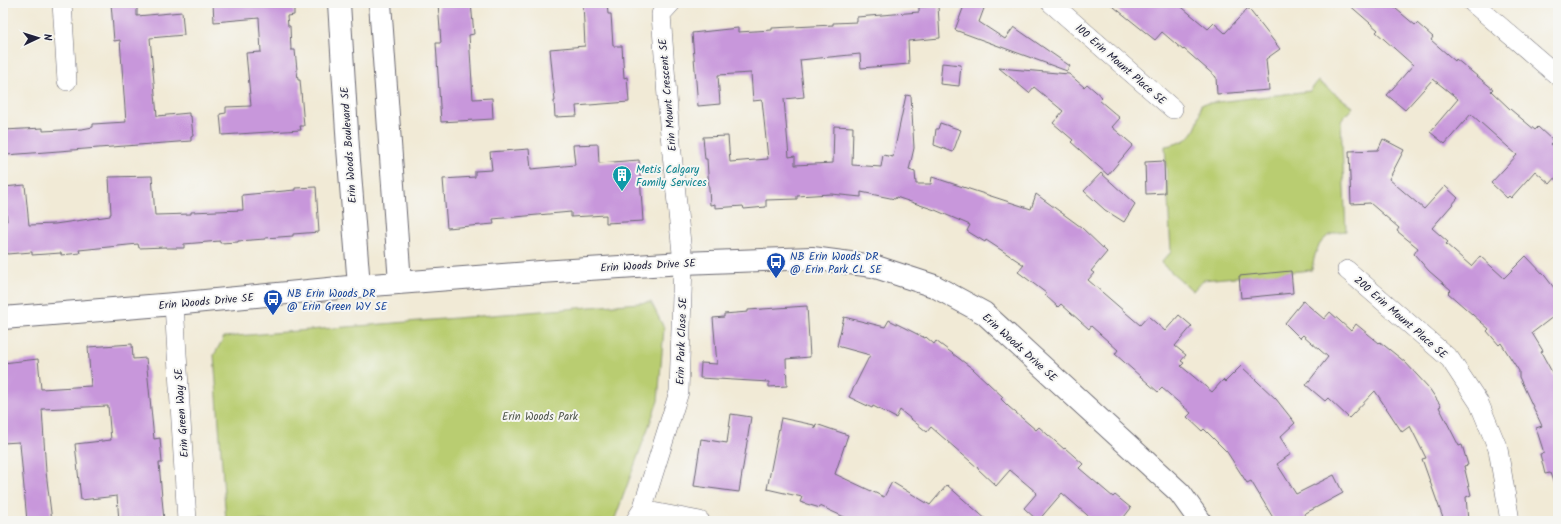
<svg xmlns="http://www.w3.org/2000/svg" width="1561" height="524" viewBox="0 0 1561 524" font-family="Kalam,sans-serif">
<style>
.green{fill:#b9cd71;stroke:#6e7856}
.building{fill:#c897db}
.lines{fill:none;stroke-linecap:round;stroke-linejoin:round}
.street-casing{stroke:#6a6871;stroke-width:20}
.secondary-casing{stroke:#6a6871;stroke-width:24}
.street{stroke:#fff;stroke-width:19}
.secondary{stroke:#fff;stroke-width:22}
.labels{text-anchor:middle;stroke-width:4;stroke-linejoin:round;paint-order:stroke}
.street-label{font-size:11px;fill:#22223b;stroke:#f6f6f2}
.culture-label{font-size:11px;fill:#0d838f;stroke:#f6f6f2;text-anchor:start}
.transit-label{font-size:11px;fill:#164399;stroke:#f6f6f2;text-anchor:start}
.park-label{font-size:11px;fill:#4f554b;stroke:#f6f6f2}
</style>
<rect width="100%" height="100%" fill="#f6f6f2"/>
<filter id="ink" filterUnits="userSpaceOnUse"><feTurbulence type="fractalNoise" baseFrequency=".025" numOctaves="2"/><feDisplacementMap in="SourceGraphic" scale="8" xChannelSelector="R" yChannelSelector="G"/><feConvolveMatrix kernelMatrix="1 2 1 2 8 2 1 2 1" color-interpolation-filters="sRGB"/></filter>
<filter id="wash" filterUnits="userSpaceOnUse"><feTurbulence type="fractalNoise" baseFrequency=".012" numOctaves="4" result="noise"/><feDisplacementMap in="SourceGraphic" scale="16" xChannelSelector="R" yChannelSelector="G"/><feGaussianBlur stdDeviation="0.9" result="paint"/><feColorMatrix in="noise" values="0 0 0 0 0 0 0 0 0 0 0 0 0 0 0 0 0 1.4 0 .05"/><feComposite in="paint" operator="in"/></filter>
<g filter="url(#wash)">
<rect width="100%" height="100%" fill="#f1ead6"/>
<path class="green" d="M 1318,81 L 1353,107 L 1341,121 L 1346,231 C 1321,233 1315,248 1312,270 L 1203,280 L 1193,291 L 1161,263 L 1171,252 L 1165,146 C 1193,142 1198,130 1201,104 L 1310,91 Z
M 651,302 L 664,328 L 658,401 L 614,521 L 226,521 L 214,355 L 224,337 Z"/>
<g id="blocks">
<path class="building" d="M 111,3 L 137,3 L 137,16 L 182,12 L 184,35 L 150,38 L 157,116 L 189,113 L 189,116 L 191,116 L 193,136 L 191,137 L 191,141 L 6,155 L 4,130 L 43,128 L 43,131 L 82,129 L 93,127 L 93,124 L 126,122 L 120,40 L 114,41 Z
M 213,3 L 294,3 L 294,15 L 287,16 L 288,26 L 290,26 L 291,50 L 295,50 L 298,80 L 300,80 L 304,126 L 300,126 L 301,130 L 222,135 L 220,114 L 226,113 L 226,107 L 251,106 L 246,53 L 261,52 L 259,18 L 214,22 Z
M 438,3 L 471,3 L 474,34 L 469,35 L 473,99 L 492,98 L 493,119 L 441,122 L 436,43 L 441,43 Z
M 583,3 L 607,3 L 608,14 L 611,14 L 613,46 L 622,46 L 624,78 L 627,77 L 629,102 L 576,106 L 577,116 L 555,117 L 554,101 L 555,101 L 550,49 L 585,46 Z
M 965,3 L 986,3 L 979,22 L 1005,39 L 1014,27 L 1070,66 L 1067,71 L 955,30 Z
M 1109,3 L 1177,3 L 1208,29 L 1214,23 L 1225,33 L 1248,8 L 1280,49 L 1266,59 L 1269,90 L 1217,94 L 1216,77 L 1184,49 L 1183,50 L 1162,32 L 1155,40 Z
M 1347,3 L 1389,3 L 1415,25 L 1417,23 L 1433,37 L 1431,40 L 1455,61 L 1456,59 L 1493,89 L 1491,91 L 1510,109 L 1535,130 L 1538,127 L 1553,141 L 1550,144 L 1558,151 L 1558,175 L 1550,184 L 1535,171 L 1511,198 L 1509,196 L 1507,198 L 1491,183 L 1517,155 L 1471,114 L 1445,144 L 1430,132 L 1458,99 L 1433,79 L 1405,110 L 1387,95 L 1413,65 L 1376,32 L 1378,30 Z
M 938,6 L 940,38 L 908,41 L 909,64 L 861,68 L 860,54 L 800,60 L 804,97 L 784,99 L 789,157 L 795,156 L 795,165 L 833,163 L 834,126 L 853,127 L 852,165 L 881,167 L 883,155 L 893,157 L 906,95 L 911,96 L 914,148 L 909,170 L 915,172 L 916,184 L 931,184 L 932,177 L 1031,209 L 1036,194 L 1081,227 L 1107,252 L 1091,271 L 1094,273 L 1088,280 L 1140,325 L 1148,316 L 1165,331 L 1179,315 L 1192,326 L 1175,346 L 1186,355 L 1181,361 L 1184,363 L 1181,366 L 1212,392 L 1223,380 L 1225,382 L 1241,366 L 1276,399 L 1295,423 L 1280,437 L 1291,454 L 1277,464 L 1296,494 L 1334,475 L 1343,493 L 1304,514 L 1307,521 L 1275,521 L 1251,481 L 1247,483 L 1227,452 L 1204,429 L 1202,431 L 1187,417 L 1191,413 L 1162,388 L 1158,392 L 1115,354 L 1118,350 L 1091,326 L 1089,329 L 1061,304 L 1058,307 L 1045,295 L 1046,293 L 1018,272 L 1024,265 L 986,240 L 985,242 L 967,231 L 970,225 L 935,210 L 896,197 L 895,199 L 861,192 L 861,197 L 831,194 L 797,196 L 797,199 L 766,200 L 766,207 L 744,209 L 743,206 L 715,208 L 715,204 L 710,205 L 707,159 L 705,159 L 703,137 L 728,136 L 730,162 L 768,159 L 762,100 L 753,101 L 751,73 L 718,75 L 720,104 L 698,106 L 692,33 L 738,28 L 738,32 L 772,30 L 772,28 L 833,25 L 833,23 L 857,22 L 857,17 L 919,12 L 919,7 Z
M 942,63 L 961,65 L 959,86 L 940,84 Z
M 999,68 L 1069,74 L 1084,87 L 1087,84 L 1102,97 L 1099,100 L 1120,118 L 1112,127 L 1133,145 L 1108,175 L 1071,142 L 1073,140 L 1053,123 L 1063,111 L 1034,87 L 1029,93 Z
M 940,123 L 961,130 L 953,152 L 934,145 L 936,129 L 938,129 Z
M 1383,139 L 1404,150 L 1389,179 L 1424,209 L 1445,186 L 1458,198 L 1432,228 L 1448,242 L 1446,244 L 1471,266 L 1480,256 L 1504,278 L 1526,256 L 1545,276 L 1558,293 L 1558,313 L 1532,333 L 1543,351 L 1541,352 L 1558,383 L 1558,487 L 1555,487 L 1550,473 L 1545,474 L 1540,454 L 1544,453 L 1536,428 L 1542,426 L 1519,377 L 1519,371 L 1501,343 L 1499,345 L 1487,331 L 1489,329 L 1448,293 L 1451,290 L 1429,271 L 1414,254 L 1418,248 L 1397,231 L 1399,228 L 1370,203 L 1351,204 L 1349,151 L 1378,150 Z
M 598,144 L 599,163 L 639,160 L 643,221 L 606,223 L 606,215 L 571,217 L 571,212 L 493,219 L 494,224 L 447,228 L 443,179 L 475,177 L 475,171 L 492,170 L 490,152 L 529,149 L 531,169 L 575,165 L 573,145 Z
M 1164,161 L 1165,193 L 1146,194 L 1145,162 Z
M 1101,173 L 1135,204 L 1124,222 L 1105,210 L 1084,191 Z
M 152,176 L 155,215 L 191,214 L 191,212 L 243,210 L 242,195 L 295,190 L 295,188 L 316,187 L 319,232 L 293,234 L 293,236 L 265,238 L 265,239 L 238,241 L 238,242 L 220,243 L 220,241 L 184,244 L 184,248 L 166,248 L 166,247 L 139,248 L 138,244 L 79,250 L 80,253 L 61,255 L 61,253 L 32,255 L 32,252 L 7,254 L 4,222 L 7,221 L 4,187 L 25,185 L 29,225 L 55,224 L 110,216 L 110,214 L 111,214 L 109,177 Z
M 1291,271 L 1293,293 L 1241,298 L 1239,276 Z
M 1303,301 L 1324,319 L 1330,312 L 1351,331 L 1356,324 L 1379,343 L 1380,342 L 1405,362 L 1429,388 L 1441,406 L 1439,407 L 1459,446 L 1462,445 L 1468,465 L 1464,466 L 1471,495 L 1466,497 L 1468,521 L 1444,521 L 1422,459 L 1426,458 L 1410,426 L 1402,432 L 1375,391 L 1349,418 L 1328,398 L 1325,401 L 1306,385 L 1328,357 L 1303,335 L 1300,338 L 1285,323 Z
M 807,306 L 810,357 L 786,359 L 787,386 L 769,387 L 769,382 L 700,378 L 701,363 L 717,364 L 713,318 L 724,317 L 724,314 L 748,312 L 748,310 Z
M 844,317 L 885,327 L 889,320 L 925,338 L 926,337 L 934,344 L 936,341 L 973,369 L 1003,397 L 1001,399 L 1009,407 L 1036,430 L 1039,427 L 1064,449 L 1065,448 L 1083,464 L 1079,468 L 1113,497 L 1115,495 L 1131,508 L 1121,521 L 1094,521 L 1062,493 L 1038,521 L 1024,508 L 1037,493 L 1010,470 L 996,486 L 978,469 L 978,468 L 931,427 L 927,432 L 900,410 L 896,418 L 873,406 L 872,408 L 849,397 L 870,355 L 837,346 Z
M 132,344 L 133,359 L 146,358 L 154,439 L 160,438 L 162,463 L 159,463 L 164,521 L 119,521 L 117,496 L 81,500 L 75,444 L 111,440 L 108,406 L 42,409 L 46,472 L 52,521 L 27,521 L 20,444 L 19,444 L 19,442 L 3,443 L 3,363 L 38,359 L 41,389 L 91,386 L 88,347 Z
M 731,414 L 751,417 L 739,492 L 694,486 L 701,439 L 727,443 Z
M 781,418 L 814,425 L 815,429 L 816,424 L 848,435 L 835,474 L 884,497 L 892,482 L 930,505 L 947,485 L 988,521 L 853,521 L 820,506 L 820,508 L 800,502 L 802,497 L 767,489 Z"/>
</g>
</g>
<g filter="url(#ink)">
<use href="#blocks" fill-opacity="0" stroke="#6a6871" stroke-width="1"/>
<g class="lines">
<g class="street-casing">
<path id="street" d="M 62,3 L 67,81
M 1051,3 L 1173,109
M 1473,3 L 1558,76
M 1347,270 L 1450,359 L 1479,403 L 1498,449 L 1510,521
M 174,304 L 187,521
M 642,510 L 700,521
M 635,521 L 642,510 L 679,392 L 683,263 L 669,124 L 661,14 L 671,3"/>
</g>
<g class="secondary-casing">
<path id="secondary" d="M 339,3 L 348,148 L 359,286
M 380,3 L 400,283
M 3,318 L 174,304 L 359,286 L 541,272 L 683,263 L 812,258 L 873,266 L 934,286 L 984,313 L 1180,493 L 1200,521"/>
</g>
<use href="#street" class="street"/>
<use href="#secondary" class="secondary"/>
</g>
</g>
<defs>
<g id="building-pin" transform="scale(1)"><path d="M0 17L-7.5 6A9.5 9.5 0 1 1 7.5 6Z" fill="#0f9aa8" stroke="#f6f6f2"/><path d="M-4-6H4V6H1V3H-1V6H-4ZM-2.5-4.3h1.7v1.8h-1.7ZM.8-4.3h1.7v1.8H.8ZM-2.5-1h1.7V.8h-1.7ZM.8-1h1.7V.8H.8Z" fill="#fff"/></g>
<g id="bus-pin" transform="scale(1)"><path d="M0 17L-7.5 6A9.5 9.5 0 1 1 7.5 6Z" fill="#1a4fb4" stroke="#f6f6f2"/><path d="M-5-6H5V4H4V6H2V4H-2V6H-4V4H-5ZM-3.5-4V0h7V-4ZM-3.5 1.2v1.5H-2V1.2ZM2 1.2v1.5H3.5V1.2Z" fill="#fff"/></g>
</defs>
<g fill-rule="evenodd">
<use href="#building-pin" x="622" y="175"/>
<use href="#bus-pin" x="776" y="262"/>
<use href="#bus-pin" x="273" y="299"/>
</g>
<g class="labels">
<g class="street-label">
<text transform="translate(1121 64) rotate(41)" y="4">100 Erin Mount Place SE</text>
<text transform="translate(667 95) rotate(-95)" y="4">Erin Mount Crescent SE</text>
<text transform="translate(348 145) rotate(-94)" y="4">Erin Woods Boulevard SE</text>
<text transform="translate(648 265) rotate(-3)" y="4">Erin Woods Drive SE</text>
<text transform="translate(206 301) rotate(-5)" y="4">Erin Woods Drive SE</text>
<text transform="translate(1401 317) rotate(41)" y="4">200 Erin Mount Place SE</text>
<text transform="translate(681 341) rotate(-88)" y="4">Erin Park Close SE</text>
<text transform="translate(1020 347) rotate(42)" y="4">Erin Woods Drive SE</text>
<text transform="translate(181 413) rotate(-94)" y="4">Erin Green Way SE</text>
</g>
<g class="culture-label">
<text x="636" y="173">Metis Calgary<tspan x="636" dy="13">Family Services</tspan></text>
</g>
<g class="transit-label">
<text x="790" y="260">NB Erin Woods DR<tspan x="790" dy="13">@ Erin Park CL SE</tspan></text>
<text x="287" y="297">NB Erin Woods DR<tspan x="287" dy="13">@ Erin Green WY SE</tspan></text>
</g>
<g class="park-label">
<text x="540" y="420">Erin Woods Park</text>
</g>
</g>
<rect width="1561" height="524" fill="none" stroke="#f6f6f2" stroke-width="16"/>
<g transform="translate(38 38) rotate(86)" stroke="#f6f6f2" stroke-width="3" paint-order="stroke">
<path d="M0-3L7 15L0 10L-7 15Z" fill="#22223b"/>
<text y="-6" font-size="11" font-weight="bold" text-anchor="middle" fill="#22223b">N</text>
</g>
</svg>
